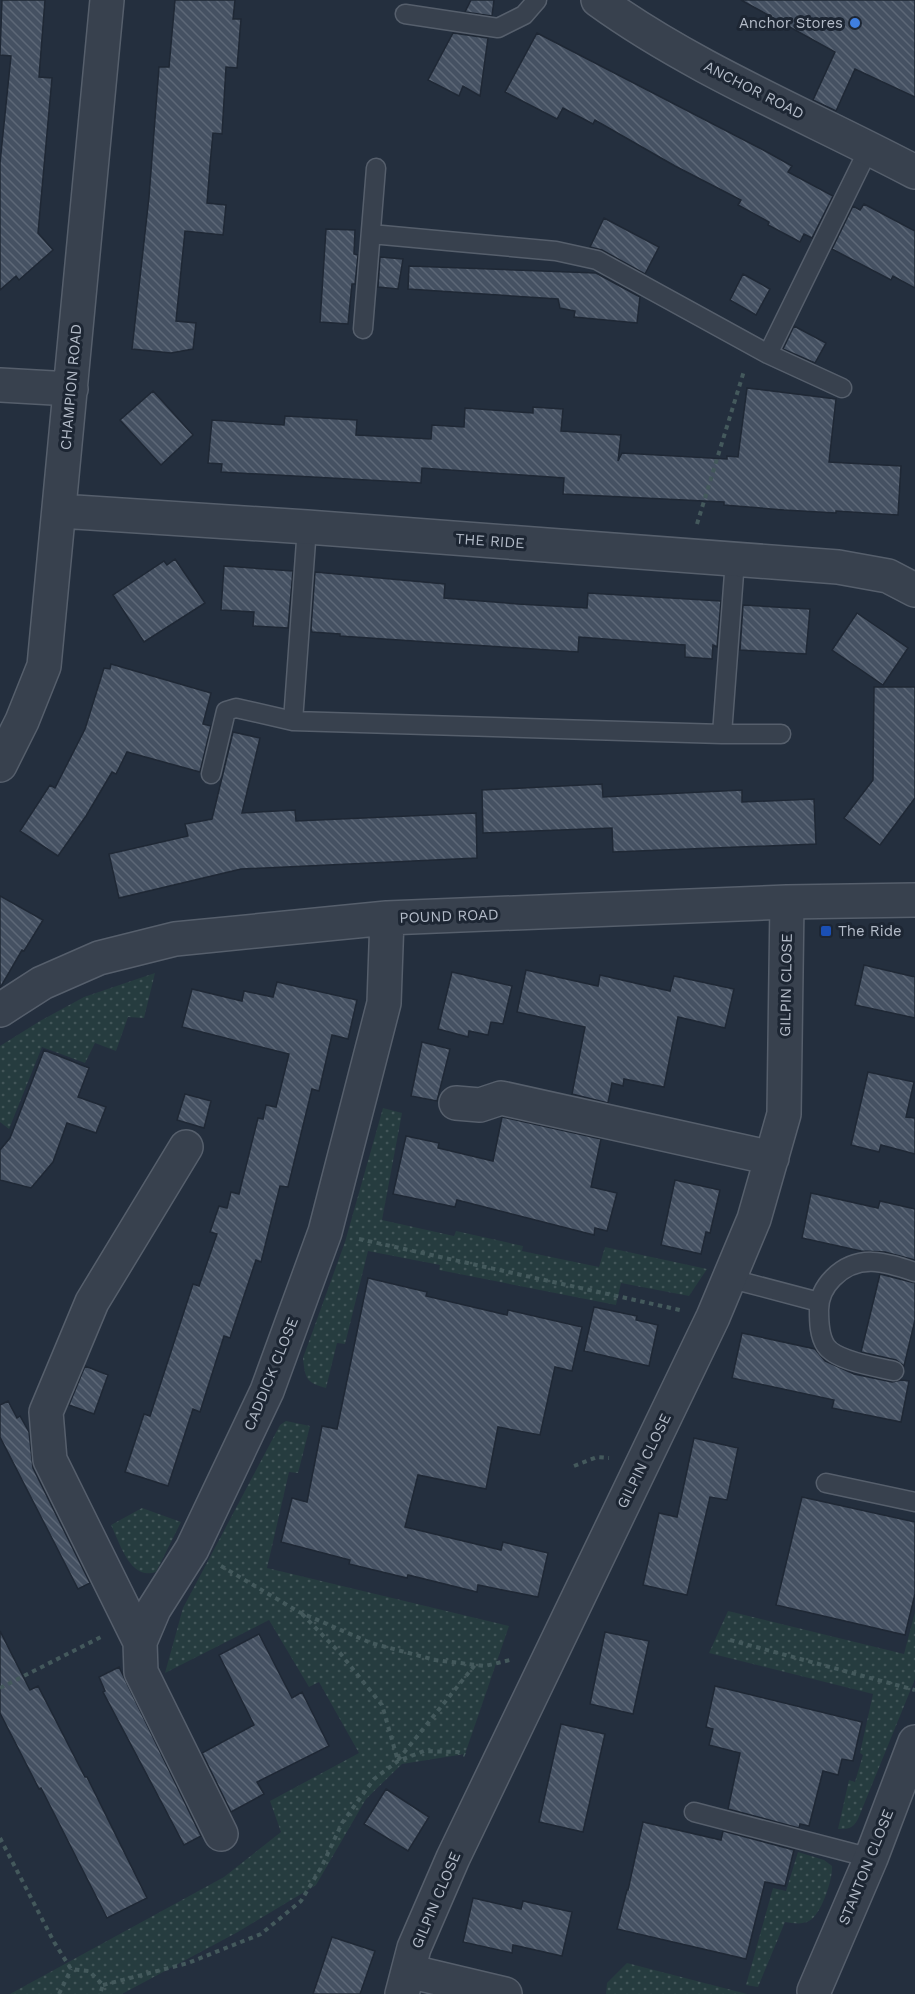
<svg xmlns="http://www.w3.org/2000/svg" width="915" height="1994" viewBox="0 0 915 1994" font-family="'Work Sans',sans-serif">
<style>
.grass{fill:url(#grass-dots)}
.building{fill:url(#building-back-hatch);stroke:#1f2835;stroke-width:1.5}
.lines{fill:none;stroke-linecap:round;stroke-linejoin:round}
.service-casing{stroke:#565f6c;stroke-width:21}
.minor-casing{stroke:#565f6c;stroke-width:36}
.tertiary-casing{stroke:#565f6c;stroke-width:36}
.path{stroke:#44595c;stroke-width:4;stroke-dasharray:4.5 4.5;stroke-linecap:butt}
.service{stroke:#38414e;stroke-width:18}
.minor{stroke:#38414e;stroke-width:33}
.tertiary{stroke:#38414e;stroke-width:33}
.shop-dot{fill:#3f7fe0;stroke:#1d2633;stroke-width:2}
.transit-dot{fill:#1a4fb4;stroke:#1d2633;stroke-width:2}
.labels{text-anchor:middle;stroke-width:6;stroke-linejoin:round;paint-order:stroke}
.poi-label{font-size:15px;fill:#b4bcc9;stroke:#1d2633;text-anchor:end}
.street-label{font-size:15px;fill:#b4bcc9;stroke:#1d2633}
</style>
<defs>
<pattern id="grass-dots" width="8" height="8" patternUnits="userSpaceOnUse" patternTransform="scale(1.5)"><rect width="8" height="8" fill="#263c3f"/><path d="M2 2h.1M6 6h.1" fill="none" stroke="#435659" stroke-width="1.8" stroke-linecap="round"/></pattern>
<pattern id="building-back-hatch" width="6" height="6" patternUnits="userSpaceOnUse" patternTransform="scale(1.5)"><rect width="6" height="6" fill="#455162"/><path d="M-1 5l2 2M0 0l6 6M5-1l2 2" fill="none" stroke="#5d6877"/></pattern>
</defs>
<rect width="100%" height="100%" fill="#242f3e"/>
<path class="grass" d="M 155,973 L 144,1018 L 128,1017 L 116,1051 L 95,1043 L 85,1063 L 42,1047 L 9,1129 L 0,1122 L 0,1046 L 40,1021 L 84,997 Z
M 383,1108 L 402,1113 L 382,1220 L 454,1236 L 456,1231 L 523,1246 L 522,1251 L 599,1267 L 605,1247 L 707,1269 L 689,1296 L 621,1283 L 616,1305 L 439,1270 L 440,1265 L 368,1251 L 345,1344 L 337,1343 L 326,1388 C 306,1383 305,1378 303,1358 L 345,1242 Z
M 286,1421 L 310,1426 L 298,1473 L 289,1472 L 267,1568 L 509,1626 L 465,1754 L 402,1764 L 366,1799 L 316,1885 L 236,1933 L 122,1994 L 10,1994 L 224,1877 L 281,1832 L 270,1801 L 359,1753 L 319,1682 L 309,1687 L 269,1620 L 165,1673 L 183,1608 L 280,1425 Z
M 142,1508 L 181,1522 L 156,1572 C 130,1581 120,1543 111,1525 Z
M 728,1611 L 904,1654 L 915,1612 L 915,1679 L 858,1819 C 853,1829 848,1829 838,1829 L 849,1780 L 855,1782 L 863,1755 L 860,1753 L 873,1694 L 709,1653 Z
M 798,1852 L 824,1860 L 832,1866 C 833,1879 821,1915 809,1921 C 801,1925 793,1923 785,1922 L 758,1987 L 746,1985 L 773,1888 L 786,1891 Z
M 627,1963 L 747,1994 L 606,1994 L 607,1983 Z"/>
<path class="building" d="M 2,0 L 45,0 L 39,77 L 52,78 L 38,233 L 53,250 L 19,280 L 16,276 L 0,290 L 0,163 L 11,56 L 0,55 Z
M 175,0 L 235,0 L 233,19 L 241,19 L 237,68 L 226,67 L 222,134 L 213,133 L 210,165 L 207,203 L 226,205 L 223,235 L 185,231 L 176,321 L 196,323 L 193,349 L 171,353 L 132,349 L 149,197 L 159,67 L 169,67 Z
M 471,0 L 494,0 L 492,16 L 465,12 Z
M 741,0 L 915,0 L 915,97 L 855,69 L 836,111 L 813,100 L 835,52 Z
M 453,33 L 488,38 L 480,96 L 463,86 L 459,96 L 428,80 Z
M 537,33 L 767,152 L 792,166 L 788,172 L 833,196 L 812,238 L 804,234 L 800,242 L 768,225 L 769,222 L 738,205 L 741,200 L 675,166 L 595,120 L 593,124 L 563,108 L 557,119 L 505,92 Z
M 864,204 L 915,231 L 915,288 L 893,276 L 891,280 L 832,249 L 853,206 L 860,210 Z
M 604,218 L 659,247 L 645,274 L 602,250 L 590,247 Z
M 326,229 L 355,230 L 354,254 L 358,255 L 355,284 L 352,284 L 348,324 L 320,322 Z
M 380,257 L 403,259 L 398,289 L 378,287 Z
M 409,266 L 596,273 L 640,297 L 637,323 L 574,317 L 575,311 L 560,308 L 558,299 L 408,289 Z
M 743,274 L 770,289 L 756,315 L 730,300 Z
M 794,326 L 826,343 L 815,363 L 783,349 Z
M 747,388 L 836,399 L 829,462 L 901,466 L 898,515 L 836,511 L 836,513 L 784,510 L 724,505 L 724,502 L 563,494 L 564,478 L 422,468 L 421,483 L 221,472 L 222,464 L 208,463 L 212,420 L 284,425 L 285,416 L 357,420 L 356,435 L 431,439 L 432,425 L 464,427 L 465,408 L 533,413 L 533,407 L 563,409 L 561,431 L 621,435 L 618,461 L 622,453 L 727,459 L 727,456 L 738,457 Z
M 153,391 L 193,435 L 161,465 L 120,420 Z
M 175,559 L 205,603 L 144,642 L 113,595 L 164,561 L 167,565 Z
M 224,566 L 293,571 L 288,628 L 253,626 L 254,612 L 221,610 Z
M 315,572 L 445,584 L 444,598 L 518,604 L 587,608 L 588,593 L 721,601 L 717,647 L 713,645 L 712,659 L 685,657 L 685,645 L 579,637 L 578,652 L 340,636 L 340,634 L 312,632 L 311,629 Z
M 743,605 L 810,609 L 806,654 L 740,650 Z
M 857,613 L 908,648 L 883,685 L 832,650 Z
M 111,664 L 211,693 L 203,724 L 211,726 L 200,772 L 127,752 L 116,774 L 112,772 L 86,816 L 58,856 L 20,831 L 50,785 L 55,788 L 85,729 L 104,668 L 110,669 Z
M 874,687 L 915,687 L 915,798 L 880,845 L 844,818 L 873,780 Z
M 233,732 L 260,738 L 242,813 L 295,810 L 296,821 L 476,813 L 477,858 L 241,869 L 119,898 L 109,854 L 188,836 L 185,824 L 212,819 Z
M 602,784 L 603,797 L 742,790 L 742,802 L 814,799 L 816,844 L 613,852 L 612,828 L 483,833 L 482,790 Z
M 0,896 L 43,920 L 24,951 L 22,950 L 0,988 Z
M 864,965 L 915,977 L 915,1018 L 855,1005 Z
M 526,970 L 598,986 L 600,975 L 670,991 L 674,976 L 734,989 L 725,1028 L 678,1017 L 664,1087 L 624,1079 L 623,1086 L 612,1083 L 608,1103 L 572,1094 L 585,1027 L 517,1012 Z
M 452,972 L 512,986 L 503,1024 L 491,1022 L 488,1035 L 469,1031 L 468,1037 L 438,1029 Z
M 277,982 L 357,1000 L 348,1039 L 332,1035 L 319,1091 L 312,1089 L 288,1187 L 280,1186 L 261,1262 L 256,1260 L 230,1338 L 224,1336 L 200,1412 L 193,1409 L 168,1486 L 125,1472 L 144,1414 L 150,1416 L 193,1284 L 199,1286 L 217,1234 L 210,1232 L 219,1206 L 227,1208 L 231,1192 L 239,1194 L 258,1118 L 263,1119 L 266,1105 L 276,1107 L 289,1054 L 182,1027 L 192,989 L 242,1001 L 244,991 L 273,997 Z
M 422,1042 L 450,1049 L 437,1101 L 411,1096 Z
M 44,1050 L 89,1068 L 78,1097 L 106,1107 L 96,1133 L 67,1123 L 53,1162 L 31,1188 L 0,1180 L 0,1150 L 10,1138 Z
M 868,1072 L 914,1082 L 906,1117 L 915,1118 L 915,1154 L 881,1145 L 879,1152 L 851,1145 Z
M 185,1094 L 211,1101 L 204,1128 L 177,1120 Z
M 502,1117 L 601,1139 L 591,1187 L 617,1193 L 607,1231 L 595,1228 L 594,1235 L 457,1200 L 455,1207 L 393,1194 L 406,1136 L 439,1143 L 438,1148 L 493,1161 Z
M 675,1180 L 720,1190 L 710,1233 L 706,1232 L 701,1254 L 661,1245 Z
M 811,1193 L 878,1208 L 880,1201 L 915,1209 L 915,1260 L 885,1252 L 861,1251 L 802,1238 Z
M 880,1274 L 915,1283 L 915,1320 L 904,1366 L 896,1360 L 861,1352 Z
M 368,1278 L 427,1292 L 426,1296 L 507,1315 L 508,1310 L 582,1327 L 572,1371 L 555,1367 L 540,1435 L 498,1427 L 486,1489 L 418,1475 L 405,1527 L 501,1550 L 503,1542 L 548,1553 L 538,1597 L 478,1585 L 477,1592 L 408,1575 L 407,1578 L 349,1564 L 350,1560 L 281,1542 L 292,1498 L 307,1502 L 322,1426 L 337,1429 Z
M 594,1307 L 637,1316 L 636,1320 L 658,1325 L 649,1366 L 584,1351 Z
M 742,1333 L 815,1349 L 825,1361 L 854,1374 L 892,1382 L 901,1380 L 909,1381 L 901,1422 L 832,1408 L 834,1400 L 732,1378 Z
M 85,1366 L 108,1375 L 94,1414 L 69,1405 Z
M 8,1401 L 17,1418 L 20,1416 L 29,1432 L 33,1468 L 90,1583 L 78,1589 L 0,1437 L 0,1405 Z
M 694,1438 L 738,1448 L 727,1500 L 710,1497 L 687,1595 L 643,1585 L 659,1513 L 677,1517 Z
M 802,1497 L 915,1522 L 915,1594 L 905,1635 L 776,1605 Z
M 0,1631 L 30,1690 L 38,1686 L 85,1777 L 87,1777 L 147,1898 L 107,1918 L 41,1788 L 39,1789 L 0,1713 Z
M 605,1632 L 649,1641 L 633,1714 L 590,1704 Z
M 259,1634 L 292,1698 L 302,1692 L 329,1746 L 257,1782 L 264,1794 L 231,1812 L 202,1753 L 254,1725 L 219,1655 Z
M 119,1667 L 201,1836 L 184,1845 L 103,1692 L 105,1691 L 99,1677 Z
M 715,1686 L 862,1722 L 853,1761 L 842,1759 L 838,1775 L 823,1771 L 809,1826 L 800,1824 L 799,1828 L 728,1809 L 740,1753 L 709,1745 L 713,1729 L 706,1727 Z
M 561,1724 L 605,1734 L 583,1832 L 539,1822 Z
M 386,1789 L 429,1817 L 408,1851 L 364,1824 Z
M 643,1822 L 721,1840 L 723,1831 L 794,1850 L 785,1886 L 765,1882 L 746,1959 L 617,1929 L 627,1890 L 628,1890 Z
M 473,1898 L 521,1909 L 523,1901 L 572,1912 L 562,1956 L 513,1945 L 512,1953 L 463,1942 Z
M 332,1937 L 375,1951 L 360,1994 L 313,1994 Z"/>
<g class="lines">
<g class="service-casing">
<path id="service" d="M 405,14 L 498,28 L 524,15 L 537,0
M 371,234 L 556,251 L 597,260 L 768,354 L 842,388
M 363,329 L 376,168
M 768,354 L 869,148
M 293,721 L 307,527
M 722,734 L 735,560
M 211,774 L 226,711 L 236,708 L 293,721 L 722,734 L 781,734
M 728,1278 L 819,1302
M 894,1371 C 877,1367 836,1361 826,1346 C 819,1336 819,1321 819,1310 C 819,1297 824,1287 833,1278 C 858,1253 885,1262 915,1272
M 826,1483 L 915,1502
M 694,1812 L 871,1858"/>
</g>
<g class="minor-casing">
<path id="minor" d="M 0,385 L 71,389
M 60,511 L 307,527 L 838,567 L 888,576 L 915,590
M 0,765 L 22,721 L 44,666 L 107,0
M 0,1010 L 42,983 L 99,958 L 175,939 L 387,918 L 787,902 L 915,900
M 456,1103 L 480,1105 L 501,1098 L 772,1158
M 140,1642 L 50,1460 L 46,1412 L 92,1302 L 186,1147
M 221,1834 L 141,1672 L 140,1642 L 154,1609 L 192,1549 L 267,1391 L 325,1232 L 384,1003 L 387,918
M 408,1971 L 505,1994
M 814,1991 L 871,1858 L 915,1742
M 402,1994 L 414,1948 L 453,1858 L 713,1317 L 754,1219 L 784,1114 L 787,902"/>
</g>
<g class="tertiary-casing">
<path id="tertiary" d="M 598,0 C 693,69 811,117 915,172"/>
</g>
<path class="path" d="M 697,524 L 744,371
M 359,1239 L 680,1310
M 574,1466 L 597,1457 L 609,1458
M 221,1566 L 299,1612 L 371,1643 L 435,1660 L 485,1666 L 510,1660
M 302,1614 L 340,1653 L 382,1705 L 398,1761
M 730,1640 L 915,1690
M 0,1688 L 101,1637
M 398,1760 L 475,1665
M 0,1838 L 54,1942 L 71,1969 L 89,1971 L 103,1985 L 100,1994
M 103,1985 L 188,1963 L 261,1934 L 301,1901 L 322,1866 L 342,1823 L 374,1779 L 398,1761 L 424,1751 L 458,1752 L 465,1755
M 59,1994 L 71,1969"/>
<use href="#service" class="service"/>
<use href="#minor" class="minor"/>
<use href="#tertiary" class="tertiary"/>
</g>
<circle class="shop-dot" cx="855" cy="23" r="6"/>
<rect class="transit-dot" x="820" y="925" width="12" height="12" rx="3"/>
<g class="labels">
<g class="poi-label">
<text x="843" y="28">Anchor Stores</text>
<text x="838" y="936" text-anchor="start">The Ride</text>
</g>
<g class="street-label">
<text transform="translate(754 90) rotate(27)" y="5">ANCHOR ROAD</text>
<text transform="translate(71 387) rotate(-85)" y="5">CHAMPION ROAD</text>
<text transform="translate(490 541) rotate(4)" y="5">THE RIDE</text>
<text transform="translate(449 916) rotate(-2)" y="5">POUND ROAD</text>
<text transform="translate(786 985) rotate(-89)" y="5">GILPIN CLOSE</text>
<text transform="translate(271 1374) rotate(-68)" y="5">CADDICK CLOSE</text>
<text transform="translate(644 1461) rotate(-64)" y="5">GILPIN CLOSE</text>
<text transform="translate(866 1867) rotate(-68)" y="5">STANTON CLOSE</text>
<text transform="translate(436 1900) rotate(-67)" y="5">GILPIN CLOSE</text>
</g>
</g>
</svg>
